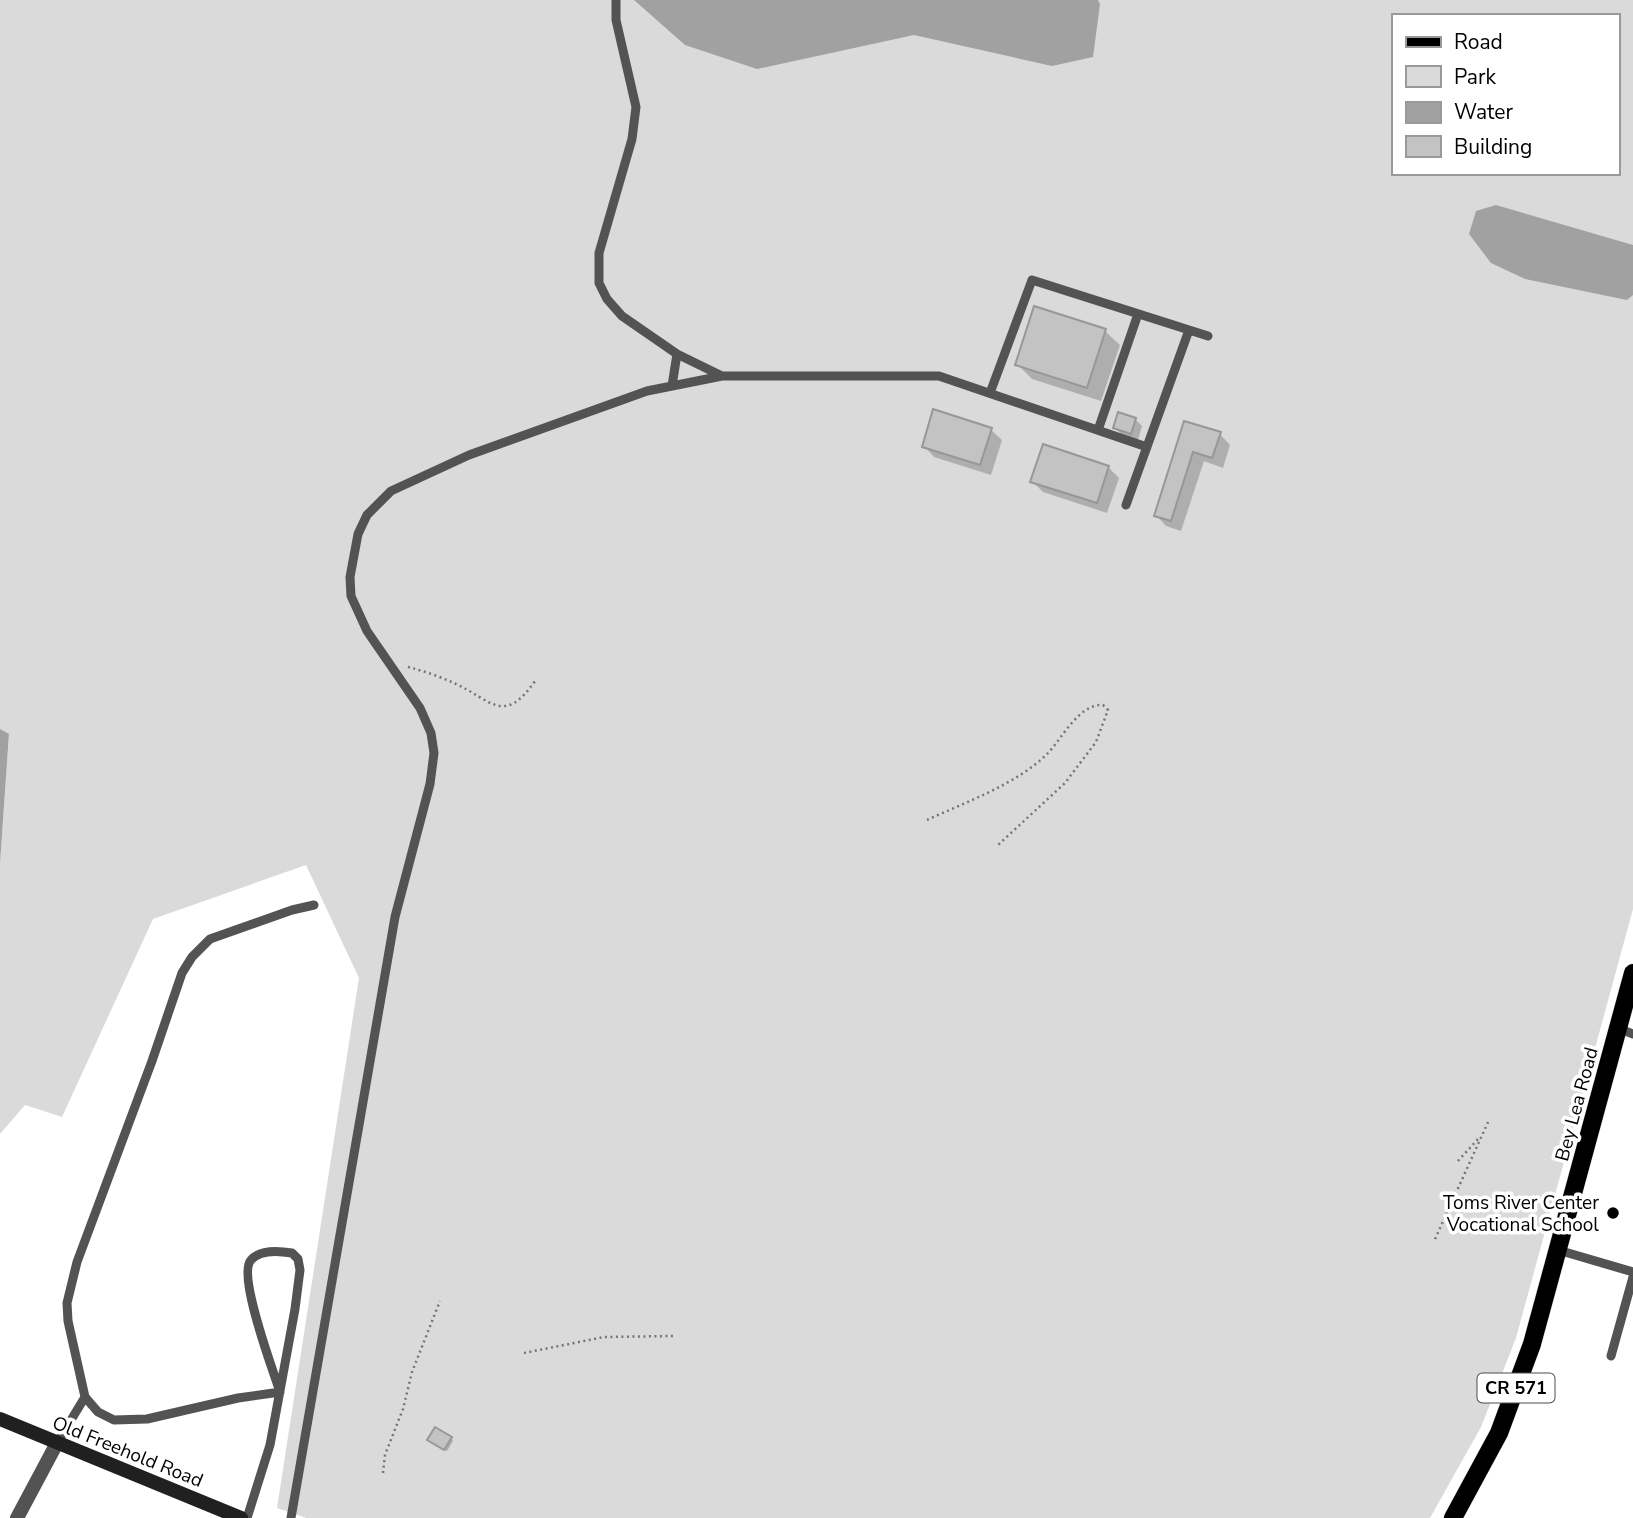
<svg xmlns="http://www.w3.org/2000/svg" width="1633" height="1518" viewBox="0 0 1633 1518" font-family="'Nunito Sans',sans-serif">
<style>
.green{fill:#dadada;fill-rule:evenodd}
.water{fill:#a1a1a1}
.shadow{fill:#0003}
.building{fill:#c3c3c3;stroke:#979797;stroke-width:2}
.lines{fill:none;stroke-linecap:round;stroke-linejoin:round}
.primary-casing{stroke:#dbdbdb;stroke-width:19}
.path{stroke:#757575;stroke-width:2.5;stroke-dasharray:2 3.5;stroke-linecap:butt}
.service{stroke:#535353;stroke-width:9}
.tertiary{stroke:#535353;stroke-width:14}
.secondary{stroke:#202020;stroke-width:14}
.primary{stroke:#000;stroke-width:18}
.poi-dot{fill:#000;stroke:#fff;stroke-width:2.5}
.labels{text-anchor:middle;stroke-width:7;stroke-linejoin:round;paint-order:stroke}
.shield{fill:#fff;stroke:#4c4c4c;stroke-width:2}
.shield-label{font-size:18px;font-weight:bold;fill:#000}
.street-label{font-size:19px;fill:#000;stroke:#fff}
.poi-label{font-size:19px;fill:#000;stroke:#fff;text-anchor:end}
</style>
<rect width="100%" height="100%" fill="#fff"/>
<path class="green" d="M 0,0 L 1633,0 L 1633,909 L 1516,1338 L 1481,1427 L 1430,1518 L 306,1518 L 277,1508 L 359,978 L 306,865 L 153,919 L 62,1117 L 25,1105 L 0,1134 L 0,864 L 9,735 L 0,729 ZM 1393,16 L 1617,16 L 1617,173 L 1393,173 Z"/>
<path class="water" d="M 634,0 L 1098,0 L 1100,4 L 1093,57 L 1052,66 L 914,35 L 757,69 L 685,45 Z
M 1496,205 L 1633,245 L 1633,295 L 1627,300 L 1525,279 L 1491,263 L 1469,234 L 1476,211 Z
M 0,729 L 9,734 L 0,864 Z"/>
<path class="shadow" d="M 1105,331 L 1120,345 L 1101,401 L 1032,379 L 1017,364 Z
M 1135,419 L 1142,426 L 1138,440 L 1122,435 L 1115,428 Z
M 1185,423 L 1220,434 L 1230,445 L 1223,468 L 1204,461 L 1181,531 L 1166,526 L 1156,515 Z
M 991,430 L 1002,440 L 991,475 L 934,457 L 924,446 Z
M 1108,467 L 1119,478 L 1107,513 L 1043,492 L 1032,481 Z
M 451,1438 L 453,1441 L 447,1451 L 432,1442 Z"/>
<path class="building" d="M 1034,306 L 1106,329 L 1087,388 L 1015,365 Z
M 933,409 L 992,428 L 980,465 L 922,447 Z
M 1118,412 L 1136,418 L 1131,434 L 1113,428 Z
M 1184,421 L 1221,432 L 1212,458 L 1193,452 L 1171,521 L 1154,516 Z
M 1043,444 L 1109,466 L 1097,503 L 1030,482 Z
M 435,1427 L 452,1437 L 444,1450 L 427,1440 Z"/>
<g class="lines">
<g class="primary-casing">
<path id="primary" d="M 1453,1518 L 1499,1433 L 1532,1344 L 1633,973"/>
</g>
<path class="path" d="M 408,667 C 424,671 441,677 456,684 C 491,700 504,726 535,681
M 927,820 C 966,802 1017,784 1047,754 C 1063,738 1078,704 1103,705 L 1108,710 L 1096,742 L 1065,783 L 998,845
M 1458,1161 L 1479,1138
M 1435,1239 L 1489,1120
M 524,1353 L 604,1337 L 674,1336
M 383,1473 L 385,1455 L 403,1409 L 412,1372 L 440,1301"/>
<path class="service" d="M 616,0 L 616,20 L 636,107 L 632,139 L 599,253 L 599,283 L 607,299 L 622,316 L 677,354 L 722,376
M 672,386 L 677,354
M 990,393 L 1032,280 L 1208,336
M 1098,430 L 1138,314
M 1126,505 L 1189,330
M 1618,1028 L 1633,1034
M 1558,1250 L 1633,1272
M 1611,1356 L 1633,1277
M 85,1397 L 68,1321 L 67,1303 L 77,1262 L 152,1061 L 182,973 L 192,957 L 210,939 L 292,910 L 314,905
M 57,1443 L 85,1397 L 98,1412 L 114,1420 L 147,1419 L 238,1398 L 280,1392
M 247,1518 L 270,1445 L 295,1309 L 300,1270 L 298,1259 L 292,1253 C 280,1251 260,1249 251,1260 C 237,1275 273,1370 280,1392
M 291,1518 L 395,917 L 430,784 L 434,753 L 431,733 L 420,708 L 367,631 L 351,596 L 350,577 L 358,534 L 367,515 L 391,491 L 469,455 L 647,391 L 722,376 L 939,376 L 1147,447"/>
<path class="tertiary" d="M 17,1518 L 57,1443"/>
<path class="secondary" d="M 0,1419 L 241,1518"/>
<use href="#primary" class="primary"/>
</g>
<circle class="poi-dot" cx="1613" cy="1213" r="7"/>
<g class="labels">
<rect class="shield" x="1477.5" y="1373.5" width="77" height="29" rx="5"/>
<g class="shield-label">
<text x="1516" y="1394">CR 571</text>
</g>
<g class="street-label">
<text transform="translate(1576 1104) rotate(-75)" y="7">Bey Lea Road</text>
<text transform="translate(128 1451) rotate(22)" y="7">Old Freehold Road</text>
</g>
<g class="poi-label">
<text x="1599" y="1209">Toms River Center<tspan x="1599" dy="22">Vocational School</tspan></text>
</g>
</g>
<rect x="1392" y="14" width="228" height="161" fill="#ffffff" stroke="#999999" stroke-width="2"/>
<rect x="1406" y="37" width="35" height="10" fill="#000000" stroke="#999999" stroke-width="2"/>
<text x="1454" y="49" font-size="21" fill="#000000">Road</text>
<rect x="1406" y="66" width="35" height="21" fill="#dadada" stroke="#999999" stroke-width="2"/>
<text x="1454" y="84" font-size="21" fill="#000000">Park</text>
<rect x="1406" y="102" width="35" height="21" fill="#a1a1a1" stroke="#999999" stroke-width="2"/>
<text x="1454" y="119" font-size="21" fill="#000000">Water</text>
<rect x="1406" y="136" width="35" height="21" fill="#c3c3c3" stroke="#999999" stroke-width="2"/>
<text x="1454" y="154" font-size="21" fill="#000000">Building</text>
</svg>
